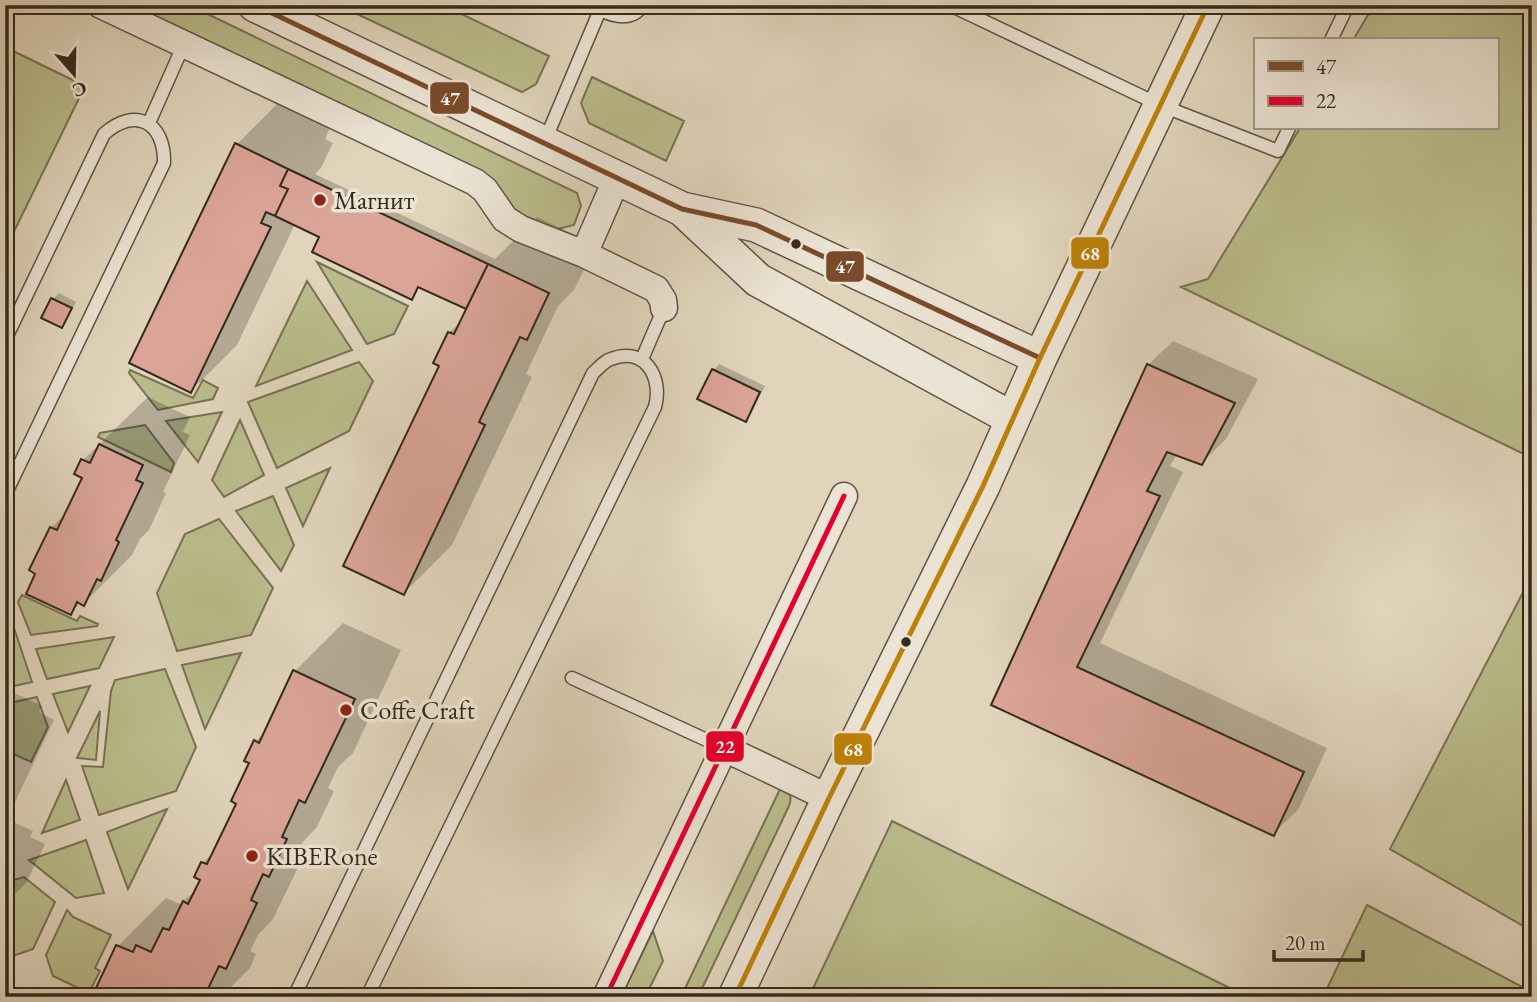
<svg xmlns="http://www.w3.org/2000/svg" width="1537" height="1002" viewBox="0 0 1537 1002" font-family="'EB Garamond',serif">
<style>
.green{fill:#babb8b;stroke:#787254;stroke-width:2}
.shadow{fill:#0003}
.building{fill:#daa497;stroke:#352a1c;stroke-width:2}
.lines{fill:none;stroke-linecap:round;stroke-linejoin:round}
.service-casing{stroke:#605444;stroke-width:15}
.minor-casing{stroke:#605444;stroke-width:29}
.tertiary-casing{stroke:#605444;stroke-width:36}
.service{stroke:#ebe3d3;stroke-width:12}
.minor{stroke:#ebe3d3;stroke-width:26}
.tertiary{stroke:#ebe3d3;stroke-width:33}
.bus-1-casing{stroke:#ebe3d3;stroke-width:10}
.bus-2-casing{stroke:#ebe3d3;stroke-width:10}
.bus-3-casing{stroke:#ebe3d3;stroke-width:10}
.bus-1{stroke:#7a4b2a;stroke-width:5}
.bus-2{stroke:#e4002b;stroke-width:5}
.bus-3{stroke:#bd8108;stroke-width:5}
.poi-dot{fill:#8f2418;stroke:#ebe3d3;stroke-width:2.5}
.bus-dot{fill:#352a1c;stroke:#ebe3d3;stroke-width:2.5}
.labels{text-anchor:middle;stroke-width:7;stroke-linejoin:round;paint-order:stroke}
.poi-label{font-size:26px;fill:#352a1c;stroke:#ebe3d3;text-anchor:start}
.line-badge{stroke:#ebe3d3;stroke-width:2.5}
.badge-label{font-size:19px;text-anchor:middle;font-weight:bold;fill:#fff}
</style>
<rect width="100%" height="100%" fill="#e0d4bb"/>
<filter id="stains"><feTurbulence type="fractalNoise" baseFrequency=".00286" numOctaves="4"/><feColorMatrix values="0 0 0 0 .2 0 0 0 0 .09 0 0 0 0 .02 0 0 0 .5 -.17"/></filter>
<radialGradient id="worn" r=".72"><stop offset=".6" stop-color="#630" stop-opacity="0"/><stop offset="1" stop-color="#630" stop-opacity=".3"/></radialGradient>
<path class="green" d="M 125,5 L 189,5 L 577,193 L 581,206 L 574,225 L 554,230 L 523,217 Z
M 338,5 L 443,5 L 549,56 L 536,84 L 522,92 Z
M 1374,5 L 1532,5 L 1532,458 L 1181,287 L 1208,279 L 1300,128 L 1497,128 L 1497,40 L 1353,40 Z
M 5,47 L 85,86 L 5,250 Z
M 592,77 L 684,121 L 666,161 L 589,123 L 581,103 Z
M 317,262 L 408,306 L 394,334 L 367,344 Z
M 307,281 L 352,350 L 256,386 Z
M 359,362 L 373,381 L 349,431 L 277,468 L 248,402 Z
M 130,370 L 193,398 L 203,380 L 218,388 L 213,399 L 158,410 L 129,373 Z
M 222,412 L 198,462 L 166,421 Z
M 240,420 L 264,475 L 224,497 L 212,480 Z
M 145,425 L 174,463 L 171,472 L 98,437 L 100,433 Z
M 330,468 L 303,526 L 286,488 Z
M 273,496 L 294,545 L 281,571 L 236,511 Z
M 219,519 L 273,588 L 251,635 L 177,651 L 157,593 L 185,534 Z
M 1532,575 L 1532,931 L 1390,849 Z
M 22,595 L 77,621 L 80,616 L 98,624 L 97,626 L 31,635 L 18,602 Z
M 11,619 L 32,682 L 5,688 L 5,631 Z
M 114,637 L 99,668 L 47,679 L 36,649 Z
M 241,653 L 205,729 L 182,665 Z
M 165,669 L 196,747 L 176,791 L 99,815 L 82,766 L 103,767 L 111,691 L 115,680 Z
M 90,686 L 68,732 L 53,694 Z
M 37,697 L 48,727 L 31,762 L 5,750 L 5,704 Z
M 100,711 L 96,760 L 77,758 Z
M 66,780 L 80,820 L 42,833 Z
M 781,787 C 789,792 793,796 789,806 L 698,997 L 681,997 Z
M 167,809 L 128,889 L 107,832 Z
M 892,821 L 1248,997 L 809,997 Z
M 86,840 L 104,893 L 76,898 L 29,860 Z
M 24,877 L 55,902 L 33,949 L 13,956 L 5,953 L 5,892 L 10,881 Z
M 1367,905 L 1532,992 L 1532,997 L 1323,997 Z
M 67,910 L 73,917 L 111,935 L 95,968 L 100,971 L 91,989 L 107,997 L 97,997 L 53,976 L 46,955 Z
M 653,931 L 663,961 L 645,997 L 621,997 Z"/>
<path class="shadow" d="M 282,99 L 332,123 L 325,139 L 333,143 L 321,168 L 315,174 L 495,259 L 537,217 L 596,245 L 574,290 L 558,306 L 526,374 L 532,377 L 452,545 L 404,593 L 441,365 L 449,333 L 463,319 L 468,309 L 420,286 L 412,297 L 321,237 L 295,224 L 237,345 L 191,391 L 236,145 Z
M 59,293 L 76,302 L 67,320 L 62,326 L 53,299 Z
M 1173,341 L 1258,379 L 1226,439 L 1202,463 L 1177,454 L 1170,466 L 1183,472 L 1100,643 L 1327,748 L 1298,810 L 1273,834 L 993,704 L 1148,365 Z
M 719,364 L 765,386 L 751,414 L 745,420 L 700,398 L 714,370 Z
M 148,397 L 190,417 L 183,432 L 190,435 L 163,492 L 166,493 L 149,530 L 140,539 L 132,555 L 84,603 L 81,602 L 71,613 L 37,573 L 51,528 L 68,511 L 84,477 L 83,460 Z
M 343,623 L 401,650 L 353,753 L 338,767 L 328,788 L 334,791 L 317,827 L 303,842 L 298,852 L 304,855 L 273,919 L 258,935 L 250,951 L 256,954 L 250,968 L 221,997 L 118,997 L 118,946 L 166,898 L 180,904 L 197,889 L 202,879 L 203,863 L 216,849 L 238,803 L 256,741 L 266,731 L 295,671 Z
M 6,689 L 42,706 L 39,712 L 54,720 L 7,819 L 33,831 L 30,837 L 45,844 L 26,883 L 5,904 Z"/>
<path class="building" d="M 235,143 L 288,169 L 280,186 L 288,189 L 275,216 L 266,212 L 261,223 L 271,227 L 191,393 L 129,363 Z
M 288,169 L 488,264 L 466,309 L 418,287 L 412,300 L 312,252 L 319,237 L 275,216 L 288,189 L 280,186 Z
M 488,264 L 549,293 L 527,340 L 520,337 L 479,422 L 485,425 L 404,595 L 343,566 L 439,366 L 433,363 L 448,332 L 454,334 Z
M 51,298 L 72,308 L 62,328 L 41,318 Z
M 1147,364 L 1235,403 L 1202,465 L 1167,452 L 1147,491 L 1160,496 L 1077,667 L 1304,772 L 1274,836 L 991,705 Z
M 712,369 L 760,392 L 746,422 L 697,399 Z
M 99,444 L 143,465 L 136,480 L 143,483 L 116,540 L 119,542 L 101,581 L 97,579 L 84,606 L 77,602 L 71,615 L 26,594 L 35,574 L 29,570 L 50,527 L 57,530 L 82,478 L 74,474 L 81,459 L 90,463 Z
M 293,670 L 355,699 L 305,803 L 299,800 L 282,837 L 287,839 L 269,877 L 263,874 L 251,900 L 257,903 L 226,969 L 219,966 L 204,997 L 114,997 L 96,988 L 116,945 L 133,952 L 136,945 L 151,952 L 163,928 L 169,930 L 183,901 L 188,904 L 200,880 L 194,877 L 201,862 L 207,864 L 236,804 L 231,801 L 249,763 L 244,761 L 254,740 L 259,743 Z"/>
<g class="lines">
<g class="service-casing">
<path id="service" d="M 590,5 C 607,14 630,25 643,5
M 950,5 L 1160,105 L 1278,151 L 1289,128
M 1118,5 L 1121,7
M 1331,40 L 1348,5
M 149,123 L 184,44
M 544,143 L 600,10
M 5,340 L 104,134 C 135,106 165,122 164,163 L 5,495
M 642,359 L 664,308
M 572,678 L 724,748
M 294,997 L 593,373 C 598,369 604,361 611,359 C 645,346 663,377 655,407 L 367,997"/>
</g>
<g class="minor-casing">
<path id="minor" d="M 101,5 L 475,182 L 485,190 L 505,219 L 521,229 L 584,254 L 656,289 L 663,300 L 664,308
M 584,254 L 617,178
M 724,748 L 829,798
M 606,997 L 844,496"/>
</g>
<g class="tertiary-casing">
<path id="tertiary" d="M 255,5 L 682,209 L 756,225 L 1040,358
M 682,209 L 758,280 L 1013,419
M 735,997 L 829,798 L 983,486 L 1040,358 L 1208,5"/>
</g>
<use href="#service" class="service"/>
<use href="#minor" class="minor"/>
<use href="#tertiary" class="tertiary"/>
<g class="bus-1-casing">
<path id="bus-1" d="M 255,5 L 682,209 L 756,225 L 1040,358"/>
</g>
<g class="bus-2-casing">
<path id="bus-2" d="M 606,997 L 844,496"/>
</g>
<g class="bus-3-casing">
<path id="bus-3" d="M 735,997 L 829,798 L 983,486 L 1040,358 L 1208,5"/>
</g>
<use href="#bus-1" class="bus-1"/>
<use href="#bus-2" class="bus-2"/>
<use href="#bus-3" class="bus-3"/>
</g>
<g class="poi-dot">
<circle cx="320" cy="200" r="7"/>
<circle cx="346" cy="710" r="7"/>
<circle cx="252" cy="856" r="7"/>
</g>
<g class="bus-dot">
<circle cx="796" cy="244" r="6"/>
<circle cx="906" cy="642" r="6"/>
</g>
<g class="labels">
<g class="poi-label">
<text x="334" y="209">Магнит</text>
<text x="360" y="719">Coffe Craft</text>
<text x="266" y="865">KIBERone</text>
</g>
</g>
<g class="line-badge">
<rect x="429" y="81" width="41" height="34" rx="7" fill="#7a4b2a"/>
<rect x="1070" y="236" width="40" height="34" rx="7" fill="#bd8108"/>
<rect x="825" y="250" width="40" height="33" rx="7" fill="#7a4b2a"/>
<rect x="705" y="730" width="40" height="33" rx="7" fill="#e4002b"/>
<rect x="833" y="732" width="40" height="34" rx="7" fill="#bd8108"/>
</g>
<g class="badge-label">
<text x="450" y="105">47</text>
<text x="1090" y="260">68</text>
<text x="845" y="273">47</text>
<text x="725" y="753">22</text>
<text x="853" y="756">68</text>
</g>
<rect width="1537" height="1002" fill="none" stroke="#e0d4bb" stroke-width="28"/>
<rect x="7" y="7" width="1523" height="988" fill="none" stroke="#352a1c" stroke-width="3.5"/>
<rect x="14" y="14" width="1509" height="974" fill="none" stroke="#352a1c" stroke-width="2"/>
<rect x="1254" y="38" width="245" height="91" fill="#ebe3d3" stroke="#a2998a" stroke-width="2"/>
<rect x="1268" y="61" width="35" height="10" fill="#7a4b2a" stroke="#a2998a" stroke-width="2"/>
<text x="1316" y="74" font-size="21" fill="#352a1c">47</text>
<rect x="1268" y="96" width="35" height="10" fill="#e4002b" stroke="#a2998a" stroke-width="2"/>
<text x="1316" y="108" font-size="21" fill="#352a1c">22</text>
<g transform="translate(74 74) rotate(160)" stroke="#ebe3d3" stroke-width="5" paint-order="stroke">
<path d="M0-5L12 26L0 18L-12 26Z" fill="#352a1c"/>
<text y="-10" font-size="19" font-weight="bold" text-anchor="middle" fill="#352a1c">С</text>
</g>
<path d="M1274 950v10h89v-10" fill="none" stroke="#352a1c" stroke-width="3.5"/>
<text x="1285" y="950" font-size="21" fill="#352a1c" stroke="#ebe3d3" stroke-width="5" paint-order="stroke">20 m</text>
<rect width="100%" height="100%" filter="url(#stains)"/>
<rect width="100%" height="100%" fill="url(#worn)"/>
</svg>
